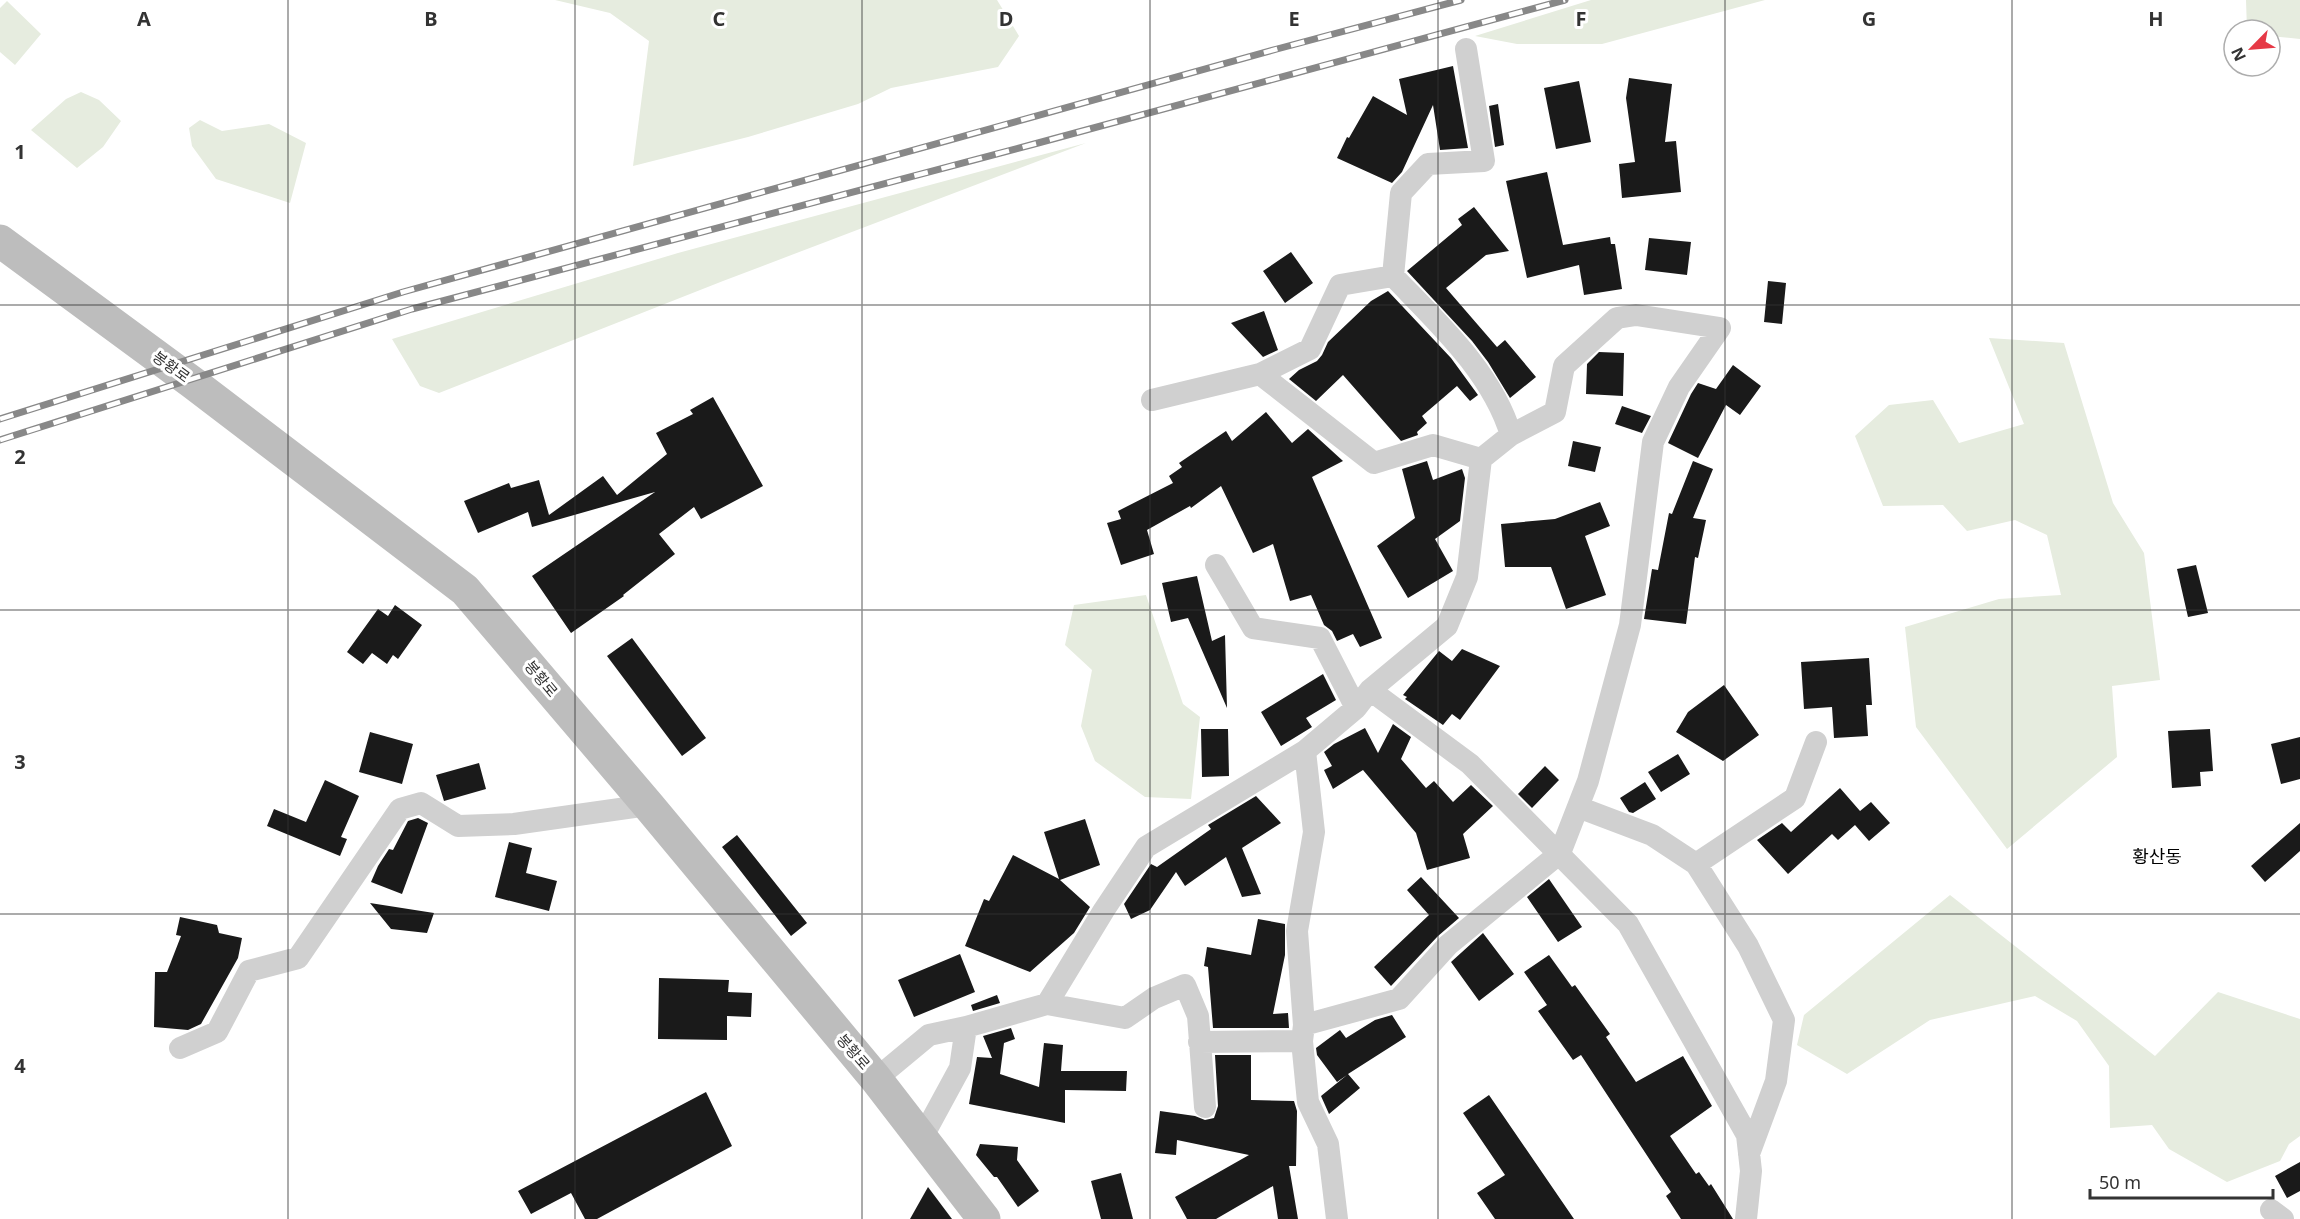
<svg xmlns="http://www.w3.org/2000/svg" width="2300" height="1219" viewBox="0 0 2300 1219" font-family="'Noto Sans','Noto Sans KR',sans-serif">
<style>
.green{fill:#e6ecdf}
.building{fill:#1a1a1a}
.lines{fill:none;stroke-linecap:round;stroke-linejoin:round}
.street{stroke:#d0d0d0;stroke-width:22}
.secondary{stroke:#bdbdbd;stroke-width:33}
.rail-casing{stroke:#888;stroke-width:7}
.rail{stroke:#fff;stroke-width:4.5;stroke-dasharray:14;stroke-linecap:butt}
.grid{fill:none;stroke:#333;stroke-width:1.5;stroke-opacity:0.55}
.labels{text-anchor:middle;stroke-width:6;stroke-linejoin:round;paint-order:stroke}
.street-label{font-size:15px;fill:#333;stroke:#fff}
.quarter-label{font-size:18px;fill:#000;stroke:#fff}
.grid-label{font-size:20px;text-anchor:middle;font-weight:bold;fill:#333;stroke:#fff;stroke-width:6;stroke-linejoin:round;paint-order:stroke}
</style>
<rect width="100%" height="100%" fill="#fff"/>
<path class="green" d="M 555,0 L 997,0 L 1019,36 L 998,67 L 891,88 L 858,104 L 748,137 L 633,166 L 649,41 L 610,13 Z
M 1591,0 L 1765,0 L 1602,44 L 1517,44 L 1475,36 Z
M 2246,0 L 2300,0 L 2300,39 L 2270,36 L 2270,30 L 2247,30 Z
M 7,1 L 41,34 L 15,65 L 0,52 L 0,8 Z
M 81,92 L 99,100 L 121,121 L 103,147 L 77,168 L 31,130 L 66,99 Z
M 200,120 L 222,131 L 269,124 L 306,143 L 290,203 L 216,179 L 192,146 L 189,128 Z
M 1086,143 L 723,281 L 439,393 L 420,386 L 392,339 L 678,253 Z
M 1989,338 L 2064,343 L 2113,503 L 2144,553 L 2160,680 L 2112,686 L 2117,757 L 2007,849 L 1916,727 L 1905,627 L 1999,599 L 2061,595 L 2047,535 L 2015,520 L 1967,531 L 1943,505 L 1883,506 L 1855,436 L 1889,405 L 1933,400 L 1959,443 L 2024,424 Z
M 1146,595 L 1183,704 L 1200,717 L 1191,799 L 1145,797 L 1095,761 L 1081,726 L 1092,670 L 1065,645 L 1074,605 Z
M 1950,895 L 2155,1056 L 2218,992 L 2300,1019 L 2300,1136 L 2289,1144 L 2280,1161 L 2227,1182 L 2169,1149 L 2152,1125 L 2110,1128 L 2109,1066 L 2077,1021 L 2035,996 L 1930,1020 L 1847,1074 L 1797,1045 L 1804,1015 Z"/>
<path class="building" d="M 1453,66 L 1468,148 L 1440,150 L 1433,105 L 1402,172 L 1392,183 L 1337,158 L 1347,137 L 1349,138 L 1373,96 L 1407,115 L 1399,79 Z
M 1629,78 L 1672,84 L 1665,142 L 1676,141 L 1681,192 L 1622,198 L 1619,164 L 1635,162 L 1626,98 Z
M 1579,81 L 1591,142 L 1556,149 L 1544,88 Z
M 1498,104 L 1504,145 L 1495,147 L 1489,106 Z
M 1547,172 L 1563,245 L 1610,237 L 1611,244 L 1615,244 L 1622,289 L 1584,295 L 1579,265 L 1527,278 L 1506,181 Z
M 1474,207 L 1509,251 L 1486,255 L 1446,288 L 1497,347 L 1505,340 L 1536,377 L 1510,398 L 1488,362 L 1472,341 L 1407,271 L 1462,225 L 1458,219 Z
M 1649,238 L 1691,242 L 1687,275 L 1645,270 Z
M 1291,252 L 1313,283 L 1285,303 L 1263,271 Z
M 1768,281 L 1786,283 L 1782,324 L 1764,322 Z
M 1388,291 L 1451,358 L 1478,395 L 1470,401 L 1457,386 L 1422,416 L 1427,423 L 1417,432 L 1418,435 L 1401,441 L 1343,375 L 1316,401 L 1289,379 L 1299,370 L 1317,361 L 1322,355 L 1328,342 L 1371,301 Z
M 1264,311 L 1278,350 L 1263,357 L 1231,323 Z
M 1599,352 L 1624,353 L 1623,396 L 1586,394 L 1587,364 Z
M 1733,365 L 1761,386 L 1740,415 L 1726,405 L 1698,458 L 1668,443 L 1691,394 L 1698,383 L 1716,389 Z
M 713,397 L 763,486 L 701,519 L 694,507 L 659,534 L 675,554 L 623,595 L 624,596 L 571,633 L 532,576 L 655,492 L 532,527 L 528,512 L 478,533 L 464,501 L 509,483 L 511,488 L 539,480 L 549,515 L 603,476 L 617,495 L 667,454 L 656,433 L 693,414 L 690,410 Z
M 1622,406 L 1651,416 L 1642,433 L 1615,424 Z
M 1266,412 L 1292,443 L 1308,429 L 1343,461 L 1312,477 L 1382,638 L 1360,647 L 1353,634 L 1337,641 L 1332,631 L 1324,625 L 1311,595 L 1290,601 L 1273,544 L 1253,553 L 1221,486 L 1191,508 L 1190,506 L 1147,530 L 1154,554 L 1121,565 L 1107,523 L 1121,519 L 1118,511 L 1173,483 L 1169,476 L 1182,467 L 1179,463 L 1226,431 L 1232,441 Z
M 1573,441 L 1601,447 L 1595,472 L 1568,466 Z
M 1427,461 L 1433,480 L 1462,469 L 1465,478 L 1460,521 L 1435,539 L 1453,571 L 1408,598 L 1377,546 L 1415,518 L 1402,469 Z
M 1693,461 L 1713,469 L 1693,518 L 1706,520 L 1698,558 L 1695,557 L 1686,624 L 1644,619 L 1652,569 L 1658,570 L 1669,513 L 1672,514 Z
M 1600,502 L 1610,526 L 1585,536 L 1606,595 L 1566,609 L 1551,567 L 1505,567 L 1501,524 L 1555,519 Z
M 2196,565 L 2208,613 L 2188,617 L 2177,569 Z
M 1197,576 L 1212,641 L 1225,635 L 1227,708 L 1188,618 L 1171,622 L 1162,583 Z
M 395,605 L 422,625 L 398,659 L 393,655 L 387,664 L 372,653 L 363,664 L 347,652 L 378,609 L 388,616 Z
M 632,638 L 706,738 L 682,756 L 607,656 Z
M 1462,649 L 1500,666 L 1460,720 L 1452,714 L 1443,725 L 1405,699 L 1407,697 L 1403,695 L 1439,651 L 1452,661 Z
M 1869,658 L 1872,705 L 1866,705 L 1868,736 L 1834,738 L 1832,707 L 1804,709 L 1801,662 Z
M 1323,674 L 1336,700 L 1306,718 L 1312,727 L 1281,746 L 1261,712 Z
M 1724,685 L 1759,735 L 1723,761 L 1676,732 L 1688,712 Z
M 1393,724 L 1411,737 L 1401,759 L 1426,788 L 1434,781 L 1453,802 L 1471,785 L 1493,806 L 1463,834 L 1470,858 L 1427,870 L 1416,833 L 1363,770 L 1333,789 L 1324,770 L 1332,766 L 1324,752 L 1334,744 L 1365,728 L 1378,753 Z
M 1201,729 L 1228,729 L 1229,776 L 1202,777 Z
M 2210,729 L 2213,771 L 2200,772 L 2201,786 L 2172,788 L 2168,731 Z
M 370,732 L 413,744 L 402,784 L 359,772 Z
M 2300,737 L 2300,779 L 2281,784 L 2271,744 Z
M 1678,754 L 1690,774 L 1661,792 L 1648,772 Z
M 479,763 L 486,789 L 444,801 L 436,775 Z
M 1545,766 L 1559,780 L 1532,808 L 1518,794 Z
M 325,780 L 359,796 L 341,837 L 347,839 L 340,856 L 267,826 L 274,809 L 306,822 Z
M 1645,782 L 1656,799 L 1633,813 L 1629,812 L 1620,798 Z
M 1840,788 L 1860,811 L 1871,802 L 1890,823 L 1869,841 L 1855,825 L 1838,840 L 1832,834 L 1788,874 L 1757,840 L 1782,823 L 1791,832 Z
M 1256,796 L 1281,823 L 1242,848 L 1261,894 L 1242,897 L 1226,857 L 1185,886 L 1176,872 L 1150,910 L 1131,919 L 1124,904 L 1151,864 L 1157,867 L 1211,829 L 1208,825 Z
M 418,818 L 428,823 L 402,894 L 371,882 L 378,866 L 389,849 L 393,850 L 408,821 Z
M 1085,819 L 1100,865 L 1060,880 L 1090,907 L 1074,933 L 1030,972 L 965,946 L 984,899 L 989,901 L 1013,855 L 1059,879 L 1044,832 Z
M 2300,823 L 2300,851 L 2265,882 L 2251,866 Z
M 737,835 L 807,923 L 791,936 L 722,847 Z
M 509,842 L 532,848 L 526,873 L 557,881 L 549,911 L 495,897 Z
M 1421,877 L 1459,918 L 1438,936 L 1391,986 L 1374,967 L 1429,915 L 1407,890 Z
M 1549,879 L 1582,927 L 1558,942 L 1527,897 Z
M 370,903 L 434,913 L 427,933 L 391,929 Z
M 180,917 L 217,925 L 219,933 L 242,938 L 238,958 L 201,1024 L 188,1030 L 154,1027 L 155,972 L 167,972 L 181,936 L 176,935 Z
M 1258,919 L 1285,924 L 1285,955 L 1273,1014 L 1288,1013 L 1289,1028 L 1213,1028 L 1208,967 L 1204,966 L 1207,947 L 1251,955 Z
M 1483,933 L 1514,974 L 1479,1001 L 1451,962 Z
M 960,954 L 975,992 L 914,1017 L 898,980 Z
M 1549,955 L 1572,987 L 1575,985 L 1610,1034 L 1606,1037 L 1636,1082 L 1683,1056 L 1712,1106 L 1670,1136 L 1696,1174 L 1699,1172 L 1709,1186 L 1711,1184 L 1733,1219 L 1681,1219 L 1666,1196 L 1671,1192 L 1581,1055 L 1573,1060 L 1538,1011 L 1547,1005 L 1524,972 Z
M 659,978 L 729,980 L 728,992 L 752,993 L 751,1017 L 727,1016 L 727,1040 L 658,1039 Z
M 997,995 L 1000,1003 L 973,1011 L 971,1005 Z
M 1392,1015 L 1406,1037 L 1348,1074 L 1360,1088 L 1329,1114 L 1321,1096 L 1347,1075 L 1337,1082 L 1317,1055 L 1316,1048 L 1340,1030 L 1346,1038 L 1375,1020 Z
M 1011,1028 L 1015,1039 L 1004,1043 L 1000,1074 L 1039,1087 L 1044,1043 L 1063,1045 L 1061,1071 L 1127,1071 L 1126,1091 L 1065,1090 L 1065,1123 L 969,1104 L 977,1057 L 992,1058 L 983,1036 Z
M 1215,1055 L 1251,1055 L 1251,1100 L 1294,1101 L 1297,1111 L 1296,1166 L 1289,1166 L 1298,1219 L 1278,1219 L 1273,1186 L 1216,1219 L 1187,1219 L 1175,1197 L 1249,1155 L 1177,1140 L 1176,1155 L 1155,1153 L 1160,1111 L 1195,1116 L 1205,1120 L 1214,1118 L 1218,1106 Z
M 706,1092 L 732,1146 L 597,1219 L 585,1219 L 571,1193 L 531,1214 L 518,1191 Z
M 1489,1095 L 1574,1219 L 1495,1219 L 1477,1193 L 1505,1175 L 1463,1113 Z
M 980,1144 L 1018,1147 L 1017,1160 L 1039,1191 L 1018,1207 L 997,1177 L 994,1177 L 976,1155 Z
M 2300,1162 L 2300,1191 L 2287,1198 L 2275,1176 Z
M 1121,1173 L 1133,1219 L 1101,1219 L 1091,1181 Z
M 928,1187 L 952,1219 L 910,1219 Z"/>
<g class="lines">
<path class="street" d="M 1260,374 L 1310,349 L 1340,285 L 1393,276
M 1152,400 L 1260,374 L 1374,463 L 1433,445 L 1481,459
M 1216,565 L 1253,628 L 1320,638 L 1356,708
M 1370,690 L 1470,764 L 1628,924 L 1747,1135 L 1751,1171 L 1746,1219
M 1305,751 L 1314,832 L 1297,931 L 1304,1025 L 1302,1041 L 1308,1102 L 1328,1144 L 1337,1219
M 1578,807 L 1652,835 L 1696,864 L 1795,798 L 1816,742
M 1696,864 L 1748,946 L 1784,1020 L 1776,1081 L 1749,1154
M 1047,1004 L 1125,1018 L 1154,998 L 1185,985 L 1198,1016 L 1205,1107
M 1304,1025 L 1399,999 L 1448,945 L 1560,853 L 1588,781 L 1630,625 L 1653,442 L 1679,387 L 1720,328 L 1636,315 L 1617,318 L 1564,366 L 1555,412 L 1511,435
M 1199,1042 L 1302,1041
M 180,1048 L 217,1032 L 249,971 L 298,958 L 400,809 L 421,803 L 458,826 L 514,824 L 648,805
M 876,1079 L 929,1035 L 966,1027
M 922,1138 L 960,1068 L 966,1027 L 1047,1004 L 1104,910 L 1146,847 L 1305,751 L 1356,708 L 1370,690 L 1447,626 L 1467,577 L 1481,459 L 1511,435 C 1492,372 1438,323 1393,276 L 1401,193 L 1428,164 L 1484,161 L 1466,49
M 2271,1210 L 2283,1219"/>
<path class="secondary" d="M 0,241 L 193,383 L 465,590 L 648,805 L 876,1079 L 984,1219"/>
<g class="rail-casing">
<path id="rail" d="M 0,419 L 403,292 L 1277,49 L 1461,0
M 0,440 L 412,309 L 1038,143 L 1565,0"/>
</g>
<use href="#rail" class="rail"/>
</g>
<path class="grid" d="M 288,0 L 288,1219M 575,0 L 575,1219M 862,0 L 862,1219M 1150,0 L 1150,1219M 1438,0 L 1438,1219M 1725,0 L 1725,1219M 2012,0 L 2012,1219M 0,305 L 2300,305M 0,610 L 2300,610M 0,914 L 2300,914"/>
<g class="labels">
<g class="street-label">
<text transform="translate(171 367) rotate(36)" y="5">봉황로</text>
<text transform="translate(541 679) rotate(50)" y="5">봉황로</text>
<text transform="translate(853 1052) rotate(49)" y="5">봉황로</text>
</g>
<g class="quarter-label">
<text x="2157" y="863">황산동</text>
</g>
</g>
<g class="grid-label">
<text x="144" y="26">A</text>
<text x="431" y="26">B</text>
<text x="719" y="26">C</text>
<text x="1006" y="26">D</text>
<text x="1294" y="26">E</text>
<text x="1581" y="26">F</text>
<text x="1869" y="26">G</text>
<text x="2156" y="26">H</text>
<text x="20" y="159">1</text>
<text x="20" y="464">2</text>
<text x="20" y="769">3</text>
<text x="20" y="1073">4</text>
</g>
<g transform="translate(2252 48) rotate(245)"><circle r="28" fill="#ffffff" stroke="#adadad" stroke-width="1.5"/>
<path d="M0-4.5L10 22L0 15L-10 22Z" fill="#e63946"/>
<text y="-9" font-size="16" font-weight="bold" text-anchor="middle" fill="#333333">N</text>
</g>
<path d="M2090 1189v9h183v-9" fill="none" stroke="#333333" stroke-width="3"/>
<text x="2099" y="1189" font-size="18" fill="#333333" stroke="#ffffff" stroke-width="4.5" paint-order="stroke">50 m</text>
</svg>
